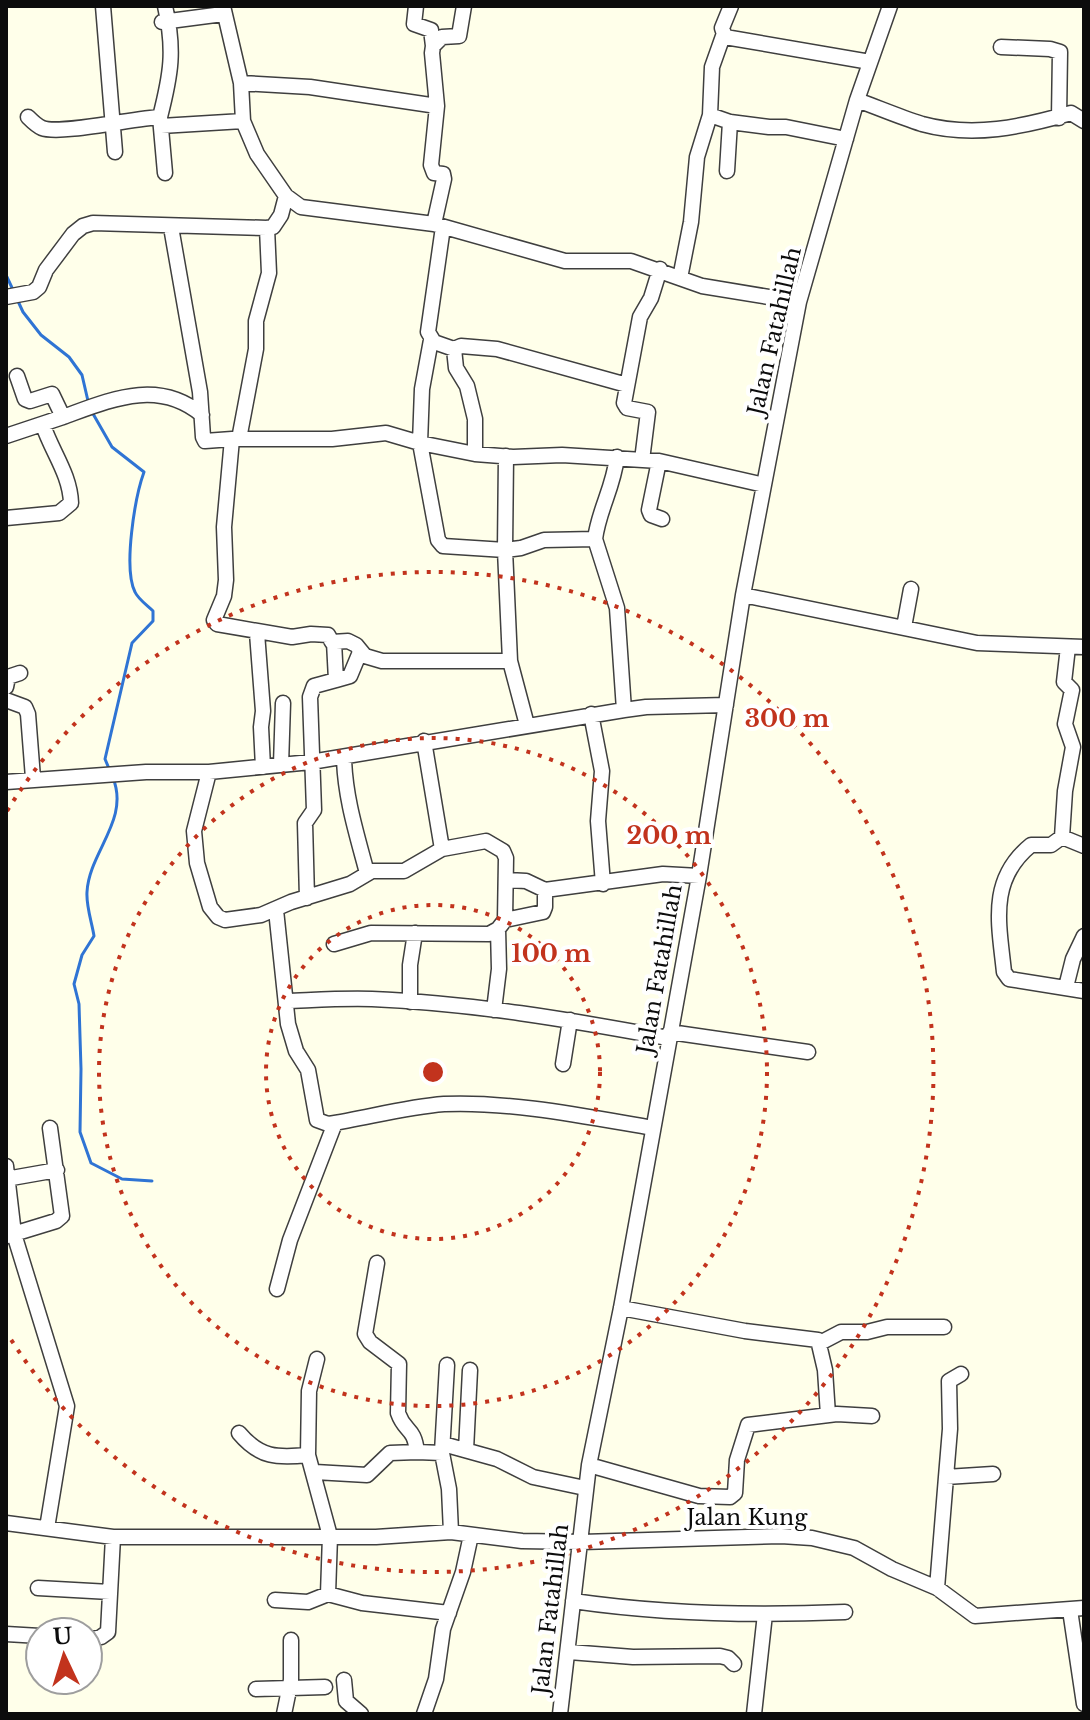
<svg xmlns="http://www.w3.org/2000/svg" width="1090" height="1720" viewBox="0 0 1090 1720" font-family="'Libre Baskerville',serif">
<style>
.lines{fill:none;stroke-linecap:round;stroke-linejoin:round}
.stream{stroke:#2f74d4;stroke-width:3}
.minor-casing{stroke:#3f3f3f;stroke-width:17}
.minor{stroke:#fff;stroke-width:14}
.ring{fill:none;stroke:#c2331d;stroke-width:4;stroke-dasharray:4 8}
.labels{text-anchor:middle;stroke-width:8;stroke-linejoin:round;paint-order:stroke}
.street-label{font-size:22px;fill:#0c0c0c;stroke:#fff}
.centre{fill:#c2331d;stroke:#fff;stroke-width:4}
.ring-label{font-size:24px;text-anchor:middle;font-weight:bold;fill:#c2331d;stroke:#fff;stroke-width:8;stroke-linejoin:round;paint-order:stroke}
</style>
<rect width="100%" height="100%" fill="#ffffea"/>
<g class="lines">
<path class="stream" d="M 6,275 L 14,292
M 17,299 L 23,312 L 41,335 L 69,357 L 82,375 L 88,401
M 92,412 L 112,447 L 144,472 C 135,497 123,568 135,592 C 138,599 148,606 153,611 L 153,621 L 132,643 L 105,759 L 110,771
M 113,778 C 130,820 89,852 87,892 C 86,906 92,923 94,936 L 82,955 L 74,984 L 79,1004 L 81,1069 L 80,1132 L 91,1163 L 122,1179 L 152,1181"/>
<g class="minor-casing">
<path id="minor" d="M 103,6 L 115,152
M 223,6 L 241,83 L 243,121 L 257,154 L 286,196 L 301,207 L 434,224 L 565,261 L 631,261 L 702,286 L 799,302
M 416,6 L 414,24 L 431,30 L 433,46
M 731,6 L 722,28 L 725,37 L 870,62
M 162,22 L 223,14
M 1001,47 L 1050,49 L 1060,52 L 1059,118
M 241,83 L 310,87 L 437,106
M 857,100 C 879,108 900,117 922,124 C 973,138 1022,127 1071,113 L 1084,121
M 710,115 L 712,67 L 723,36
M 28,117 C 32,121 37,126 42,128 C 60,135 135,118 160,117 L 165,173
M 160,117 C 171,74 175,50 165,6
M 161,126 L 243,121
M 727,171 L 730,122
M 434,224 L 444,179 L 443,174 L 434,173 L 431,165 L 437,106 L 432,53 L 433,46 L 442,37 L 459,36 L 464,6
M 171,227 L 200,392 L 203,437 L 205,441 L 232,439
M 443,227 L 428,332 L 434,342 L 454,349 L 456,368 L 467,386 L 475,419 L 475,454
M 680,278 L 691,222 L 697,157 L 710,115 L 730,122 L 769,127 L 786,127 L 846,139
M 6,297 L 33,292 L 39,287 L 46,270 L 73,234 L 83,226 L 93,223 L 267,228
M 431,340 L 422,389 L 420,443 L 438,540 L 443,546 L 505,550 L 506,456
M 454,349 L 461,346 L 497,349 L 627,385
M 17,376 L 25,399 L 30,401 L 52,394 L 63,417 C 110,400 158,378 202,415
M 6,436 L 63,417
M 239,439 L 256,349 L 256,321 L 269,273 L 267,228 L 273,227 L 281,215 L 286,196
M 617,457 C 613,489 599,509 595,539 L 544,540 L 521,548 L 505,550 L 510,661 L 382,661 L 365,656 L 356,645 L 348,641 L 332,642 L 328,635 L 311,634 L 292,637 L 217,624 L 214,620 L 224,596 L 226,580 L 224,527 L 232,439 L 332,439 L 386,433 L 420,443 L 475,454 L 513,457 L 562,455 L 659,461 L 764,485
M 642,460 L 648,412 L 627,408 L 624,403 L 640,317 L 651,298 L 660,269
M 659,461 L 649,510 L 651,515 L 662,519
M 6,518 L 59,513 L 71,503 C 70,474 52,452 43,425
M 595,539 L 617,608 L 624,710
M 743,595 L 977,643 L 1084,647
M 904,627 L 911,589
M 257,633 L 263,711 L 261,727 L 263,767
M 1068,647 L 1064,682 L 1072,690 L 1065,724 L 1073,747 L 1065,791 L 1062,837 L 1051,845 L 1031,845 C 988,880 999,924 1004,972 L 1009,979 L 1084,991
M 510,661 L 527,725
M 336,680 L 350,676 L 360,652
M 6,687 L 8,677 L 20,673
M 6,700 L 25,707 L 28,714 L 33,778
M 591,714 L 602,771 L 598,821 L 603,884
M 424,741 L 442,849 L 486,841 L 503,851 L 506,858 L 505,920
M 344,758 C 345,798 357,835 367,873
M 281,765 L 283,703
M 209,772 L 194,831 L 197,863 L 210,907 L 218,917 L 225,920 L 261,915 L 291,902 L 350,884 L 372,871 L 404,871 L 442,849
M 6,782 L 146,772 L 209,772 L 311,762 L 624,710 L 646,707 L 726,705
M 1062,837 L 1084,846
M 506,880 L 526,881 L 545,890
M 307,898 L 305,823 L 314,810 L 310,697 L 314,686 L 336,680 L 334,642
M 276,910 L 288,1024 L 296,1051 L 308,1070 L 317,1120 L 328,1124 C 367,1118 405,1107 444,1104 C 510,1101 588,1117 653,1128
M 334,944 L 371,933 L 489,934 L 498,929 L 505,920 L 543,912 L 545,907 L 545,890 L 663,874 L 699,876
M 1066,987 L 1073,959 L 1084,936
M 286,1001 C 314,1000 343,998 372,999 C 471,1003 571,1020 668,1038
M 410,1002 L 410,965 L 415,933
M 494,1010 L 499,969 L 498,929
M 670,1032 L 808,1052
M 563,1064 L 570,1020
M 6,1166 L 14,1234 L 67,1406 L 47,1528
M 6,1179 L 57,1170
M 7,1236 L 56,1221 L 62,1216 L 50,1128
M 377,1263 L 365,1334 L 370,1342 L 399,1364 L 398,1413 C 405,1433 414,1426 417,1452 L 442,1453 L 449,1489 L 451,1532
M 277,1289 L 290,1240 L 335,1123
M 621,1308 L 745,1331 L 818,1340 L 825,1370 L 828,1415
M 820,1343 L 841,1332 L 867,1332 L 887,1327 L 944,1327
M 317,1359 L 309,1391 L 308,1455 L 330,1536 L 328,1594 L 362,1603 L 449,1613
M 239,1433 C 260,1458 277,1458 308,1455
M 443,1444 L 497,1459 L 533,1477 L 585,1488
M 466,1450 L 470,1370
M 442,1452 L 447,1365
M 589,1465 L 699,1496 L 730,1497 L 735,1493 L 737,1460 L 748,1425 L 837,1414 L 872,1416
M 315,1472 L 367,1475 L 390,1453 L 417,1452
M 946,1477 L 950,1429 L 949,1381 L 961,1374
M 6,1523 L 113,1537 L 376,1537 L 451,1532 L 522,1541 L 582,1542 L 781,1536 L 812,1538 L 854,1548 L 892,1569 L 937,1588 L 975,1616 L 1084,1608
M 38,1588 L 110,1592
M 937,1588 L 946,1477 L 993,1474
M 275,1600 L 308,1602 L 328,1594
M 573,1601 C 663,1614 755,1616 845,1612
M 1070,1610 L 1084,1704
M 6,1634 L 40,1636
M 88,1640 L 101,1637 L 108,1632 L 113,1537
M 569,1652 L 633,1657 L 720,1656 L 728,1658 L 734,1664
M 344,1680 L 346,1701 L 361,1714
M 256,1689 L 325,1687
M 284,1714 L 291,1680 L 291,1640
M 424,1714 L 436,1679 L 443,1629 L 463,1572 L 471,1535
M 560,1714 L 589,1465 L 621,1308 L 699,876 L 743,595 L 764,485 L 799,302 L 857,100 L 890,6
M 754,1714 L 765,1614"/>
</g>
<use href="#minor" class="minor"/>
</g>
<g class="ring">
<circle cx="433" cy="1072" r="167"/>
<circle cx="433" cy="1072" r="334"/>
<path d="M7 811A500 500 0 1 1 7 1333"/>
</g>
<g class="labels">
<g class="street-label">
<text transform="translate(774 331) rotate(-77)" y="8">Jalan Fatahillah</text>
<text transform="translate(659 969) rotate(-80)" y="8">Jalan Fatahillah</text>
<text x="747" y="1525">Jalan Kung</text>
<text transform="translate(550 1609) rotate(-83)" y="8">Jalan Fatahillah</text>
</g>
</g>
<circle cx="433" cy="1072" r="12" class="centre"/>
<g class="ring-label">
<text x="787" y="727">300 m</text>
<text x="669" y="844">200 m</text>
<text x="551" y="962">100 m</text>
</g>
<rect width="1090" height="1720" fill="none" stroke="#0c0c0c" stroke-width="16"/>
<g transform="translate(64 1656) rotate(356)"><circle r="38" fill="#ffffff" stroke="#9e9e9e" stroke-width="2"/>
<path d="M0-6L14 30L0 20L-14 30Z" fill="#c2331d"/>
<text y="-12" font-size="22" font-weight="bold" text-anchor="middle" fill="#0c0c0c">U</text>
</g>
</svg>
